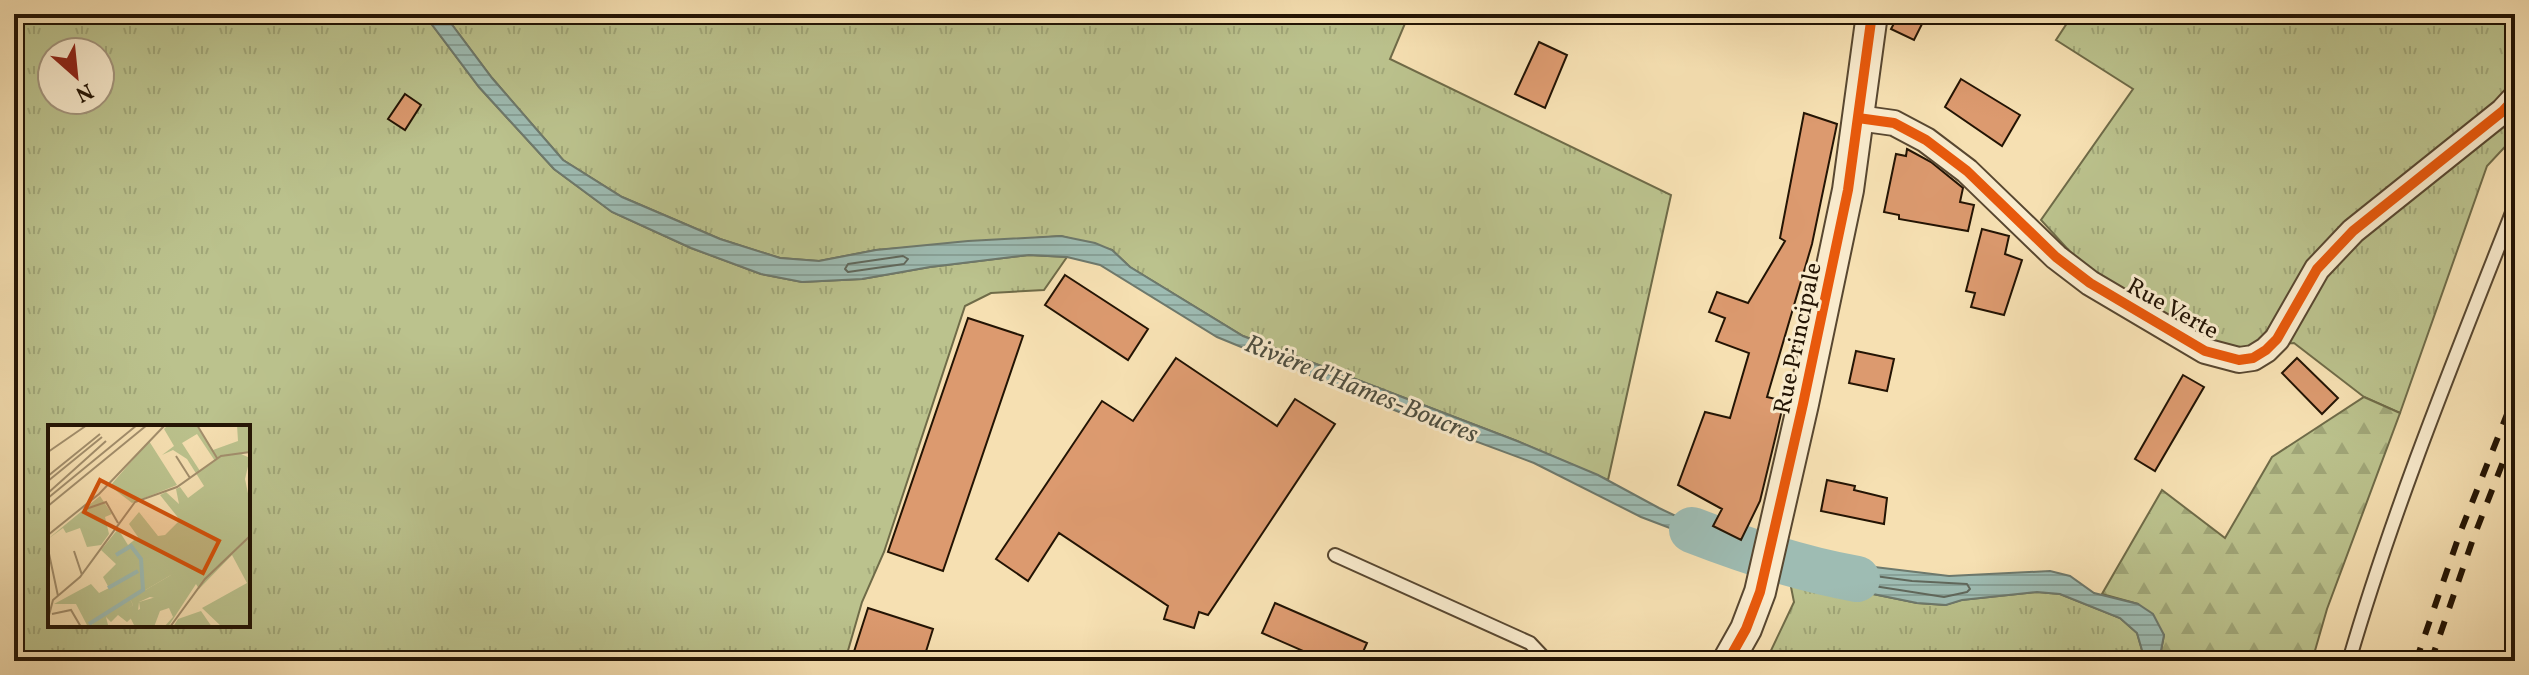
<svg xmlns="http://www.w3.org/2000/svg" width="2529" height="675" viewBox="0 0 2529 675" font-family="Vollkorn,serif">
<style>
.grass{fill:url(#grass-tufts);stroke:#6f6b48;stroke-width:2;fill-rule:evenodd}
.forest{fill:url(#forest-firs);stroke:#6f6b48;stroke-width:2}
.water{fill:url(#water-rules);stroke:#6d796d;stroke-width:2}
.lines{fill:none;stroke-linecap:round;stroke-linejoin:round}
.shore{stroke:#60685c;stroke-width:2}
.river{stroke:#9ebcb3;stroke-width:46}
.building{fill:#dc9a6f;stroke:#231404;stroke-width:2}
.service-casing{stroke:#584730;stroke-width:16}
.minor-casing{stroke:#584730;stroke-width:28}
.tertiary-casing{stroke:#584730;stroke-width:34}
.service{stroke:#f9ebcd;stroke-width:12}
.minor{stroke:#f9ebcd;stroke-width:24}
.tertiary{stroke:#f9ebcd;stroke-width:30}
.rail{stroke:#231404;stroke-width:6;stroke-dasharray:14 14;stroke-linecap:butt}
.cycleway-casing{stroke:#f9ebcd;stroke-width:15}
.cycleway{stroke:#e8590c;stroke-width:10}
.labels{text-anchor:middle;stroke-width:6;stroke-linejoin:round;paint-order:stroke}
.street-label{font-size:24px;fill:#231404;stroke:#f9ebcd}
.water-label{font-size:26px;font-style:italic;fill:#4e4f41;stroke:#f9ebcd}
.inset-river{fill:none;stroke:#9ebcb3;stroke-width:4}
.inset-road{fill:none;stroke:#a28e6c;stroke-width:2}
.view{fill:#d4520b;fill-opacity:0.15;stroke:#d4520b;stroke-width:4}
.inset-edge{fill:none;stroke:#231404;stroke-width:4}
</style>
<defs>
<pattern id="grass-tufts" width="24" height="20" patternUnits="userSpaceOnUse" patternTransform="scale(2)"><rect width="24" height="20" fill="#bbc28d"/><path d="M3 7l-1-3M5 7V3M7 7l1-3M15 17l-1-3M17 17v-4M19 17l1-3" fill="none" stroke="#a0a678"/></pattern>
<pattern id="forest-firs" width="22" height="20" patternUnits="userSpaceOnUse" patternTransform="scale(2)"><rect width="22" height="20" fill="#bbc28d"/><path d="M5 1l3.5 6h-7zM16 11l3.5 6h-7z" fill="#a0a678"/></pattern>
<pattern id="water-rules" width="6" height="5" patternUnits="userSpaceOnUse" patternTransform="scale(2)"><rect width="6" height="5" fill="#9ebcb3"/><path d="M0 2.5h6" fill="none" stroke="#88a198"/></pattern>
</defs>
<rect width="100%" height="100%" fill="#f6e0b2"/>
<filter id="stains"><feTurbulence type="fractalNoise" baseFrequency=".0025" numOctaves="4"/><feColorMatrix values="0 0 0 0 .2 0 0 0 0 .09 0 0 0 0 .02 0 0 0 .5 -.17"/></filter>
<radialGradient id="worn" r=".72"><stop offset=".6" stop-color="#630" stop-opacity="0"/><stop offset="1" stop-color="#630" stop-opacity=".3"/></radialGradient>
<path class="grass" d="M 14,14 L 424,14 L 479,87 L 554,169 L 612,212 L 691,248 L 761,274 L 802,282 L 862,279 L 930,267 L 1029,255 L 1067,257 L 1044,290 L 991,293 L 965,306 L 884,552 L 862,602 L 845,661 L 14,661 ZM 52,52 L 100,52 L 100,100 L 52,100 ZM 50,427 L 248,427 L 248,625 L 50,625 Z
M 444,14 L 1409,14 L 1390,59 L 1671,195 L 1608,480 L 1517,441 L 1243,336 L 1130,267 L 1112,250 L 1061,236 L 876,250 L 819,261 L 780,258 L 720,239 L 622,197 L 563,160 L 492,78 Z
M 2073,14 L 2515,14 L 2515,136 L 2487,166 L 2400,413 L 2364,397 L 2294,343 L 2228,349 L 2085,268 L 2041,220 L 2133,89 L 2056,40 Z
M 1790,582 L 1841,593 L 1873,594 L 1917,603 L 1945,605 L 1961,600 L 2037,592 L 2060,594 L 2120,618 L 2137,633 L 2144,657 L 2143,661 L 1766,661 L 1794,602 Z"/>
<path class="forest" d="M 2364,397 L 2400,413 L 2327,609 L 2312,661 L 2159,661 L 2164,635 L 2138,604 L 2102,594 L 2162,490 L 2225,538 L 2272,457 Z"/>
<path class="water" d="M 424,14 L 444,14 L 492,78 L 563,160 L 622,197 L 720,239 L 780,258 L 819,261 L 876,250 L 968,241 L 1061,236 L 1095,243 L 1112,250 L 1130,267 L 1243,336 L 1517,441 L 1598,475 L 1659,508 L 1714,534 L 1753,544 L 1746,557 L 1641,517 L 1534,463 L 1421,421 L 1217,337 L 1100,265 L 1067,257 L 1029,255 L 930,267 L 862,279 L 802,282 L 761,274 L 691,248 L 612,212 L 554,169 L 479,87 Z
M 1800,558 L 1949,576 L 2050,571 L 2070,576 L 2094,593 L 2138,604 L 2153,614 L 2164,635 L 2159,661 L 2143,661 L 2144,657 L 2137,633 L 2120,618 L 2060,594 L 2037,592 L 1962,600 L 1946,605 L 1917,603 L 1873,594 L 1841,593 L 1790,582 Z"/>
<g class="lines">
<path class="shore" d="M 903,256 L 908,259 L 904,264 L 848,272 L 845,269 L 848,264 Z
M 1808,567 L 1912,581 L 1967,584 L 1970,589 L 1967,592 L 1944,597 L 1874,586 L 1842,585 L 1806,577 L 1803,572 Z"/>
<path class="river" d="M 1692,530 C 1746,551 1800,569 1857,579"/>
</g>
<path class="building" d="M 1899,14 L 1927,14 L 1914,40 L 1891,29 Z
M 1539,42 L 1567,55 L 1545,108 L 1515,94 Z
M 1961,79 L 2020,115 L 2002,146 L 1945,107 Z
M 405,94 L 421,105 L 405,130 L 388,119 Z
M 1804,113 L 1837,124 L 1812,244 L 1767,397 L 1784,401 L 1776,435 L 1760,501 L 1741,540 L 1713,526 L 1722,509 L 1678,485 L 1705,412 L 1730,418 L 1749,353 L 1716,341 L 1725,318 L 1709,312 L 1717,292 L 1748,303 L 1785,241 L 1780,238 Z
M 1907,149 L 1931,162 L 1963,188 L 1960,202 L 1974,205 L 1968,231 L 1899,219 L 1899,215 L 1884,212 L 1896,154 L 1906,156 Z
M 1982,229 L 2009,236 L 2005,254 L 2022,260 L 2004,315 L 1971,307 L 1975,293 L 1966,291 Z
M 1065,275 L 1148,329 L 1128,360 L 1045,305 Z
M 968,318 L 1023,336 L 943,571 L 888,552 Z
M 1856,351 L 1894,359 L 1887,391 L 1849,383 Z
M 1176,358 L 1277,426 L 1295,399 L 1335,424 L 1208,615 L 1199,612 L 1194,628 L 1164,619 L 1168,606 L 1059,533 L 1028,581 L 996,559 L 1102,401 L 1133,421 Z
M 2297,358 L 2338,398 L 2322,414 L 2282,373 Z
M 2183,375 L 2204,387 L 2155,471 L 2135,459 Z
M 1827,480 L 1855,486 L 1854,490 L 1887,498 L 1884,524 L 1821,511 Z
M 1275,603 L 1367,643 L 1359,661 L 1326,661 L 1262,633 Z
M 868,608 L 933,629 L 923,661 L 851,661 Z"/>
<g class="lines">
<g class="service-casing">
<path id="service" d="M 1335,555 L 1530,643 L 1547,661
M 2349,661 C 2394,506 2456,355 2515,205"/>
</g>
<g class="minor-casing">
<path id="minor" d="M 1858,118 L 1894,123 L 1926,140 L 1967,171 L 2056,257 L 2090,283 L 2205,351 L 2239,360 L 2253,358 L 2266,350 L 2277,339 L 2317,269 L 2353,231 L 2503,111 L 2515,98"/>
</g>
<g class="tertiary-casing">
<path id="tertiary" d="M 1728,661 L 1746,629 L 1760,592 L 1803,404 L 1848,190 L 1872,14"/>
</g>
<use href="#service" class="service"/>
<use href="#minor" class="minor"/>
<use href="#tertiary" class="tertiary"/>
<path class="rail" d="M 2416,661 L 2460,533 L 2515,394
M 2431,661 L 2473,539 L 2515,431"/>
<g class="cycleway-casing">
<path id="cycleway" d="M 1858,118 L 1894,123 L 1926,140 L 1967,171 L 2056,257 L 2090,283 L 2205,351 L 2239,360 L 2253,358 L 2266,350 L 2277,339 L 2317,269 L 2353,231 L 2503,111 L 2515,98
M 1728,661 L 1746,629 L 1760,592 L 1803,404 L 1848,190 L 1872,14"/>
</g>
<use href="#cycleway" class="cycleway"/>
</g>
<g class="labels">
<g class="street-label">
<text transform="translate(2173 308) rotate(29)" y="8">Rue Verte</text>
<text transform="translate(1797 338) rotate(-78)" y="8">Rue Principale</text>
</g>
<g class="water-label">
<text transform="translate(1362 388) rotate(22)" y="9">Rivière d'Hames-Boucres</text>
</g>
</g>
<g transform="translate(48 425)">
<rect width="202" height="202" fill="#f6e0b2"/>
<path d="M 120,0 L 148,0 L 165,25 L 190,16 L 189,0 L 202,0 L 202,26 L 193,29 L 202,33 L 197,54 L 202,78 L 202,202 L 174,202 L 154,183 L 199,158 L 184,130 L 151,164 L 148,159 L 120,202 L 116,202 L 125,192 L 121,183 L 112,186 L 106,202 L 87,202 L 81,190 L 92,184 L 91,177 L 108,172 L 123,150 L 82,174 L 85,180 L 77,186 L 43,196 L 46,202 L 40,202 L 28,179 L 6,179 L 43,159 L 51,168 L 61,163 L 55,152 L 68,139 L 53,125 L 70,104 L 80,120 L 90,112 L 81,99 L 91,87 L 110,111 L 117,110 L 132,95 L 112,70 L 118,67 L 131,79 L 128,64 L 132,62 L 140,73 L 156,61 L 139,34 L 125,25 L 114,30 L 126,21 L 116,4 ZM 149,9 L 167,36 L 152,46 L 134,18 ZM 101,16 L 129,60 L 84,78 L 62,61 ZM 52,71 L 64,89 L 57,92 L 61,109 L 53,120 L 39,122 L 32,103 L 18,108 L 15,103 L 0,114 ZM 153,186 L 164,202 L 125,202 L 130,194 Z" fill="#bbc28d" fill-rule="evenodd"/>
<path d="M 123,150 L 136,167 L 131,178 L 102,172 L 91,177 L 90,187 L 79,197 L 70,190 L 63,197 L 58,192 L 60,200 L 46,202 L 43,196 L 71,180 L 77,185 L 85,180 L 82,174 Z" fill="#bbc28d"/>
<path class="inset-river" d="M 60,163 L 90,146M 41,199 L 95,165 L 93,134 L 83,121 L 68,130"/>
<path class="inset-road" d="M 149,0 L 169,33M 0,27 L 39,0M 128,31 L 142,53M 202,38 L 202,77M 0,51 L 52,9M 0,56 L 54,12M 0,68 L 58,16M 0,73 L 89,0M 0,81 L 99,0M 35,85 L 58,77 L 70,98M 0,110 L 51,69 L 117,0M 0,124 L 10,171M 26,126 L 34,150M 4,189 L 23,185 L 33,202M 0,194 L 5,175 L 32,152 L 87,77 L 129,62 L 173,31 L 202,27M 122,202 L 157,154 L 202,111"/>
<path class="view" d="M 52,55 L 171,116 L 155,148 L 36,87 Z"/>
<rect width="202" height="202" class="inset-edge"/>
</g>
<rect width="2529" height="675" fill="none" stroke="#f6e0b2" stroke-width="48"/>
<rect x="16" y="16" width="2497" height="643" fill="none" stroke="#231404" stroke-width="4"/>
<rect x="24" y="24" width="2481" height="627" fill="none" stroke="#231404" stroke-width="2"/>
<g transform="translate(76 76) rotate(153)"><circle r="38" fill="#f9ebcd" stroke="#a3957d" stroke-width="2"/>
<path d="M0-6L14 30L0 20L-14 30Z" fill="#8f2418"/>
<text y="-12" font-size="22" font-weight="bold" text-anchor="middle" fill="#231404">N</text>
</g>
<rect width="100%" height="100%" filter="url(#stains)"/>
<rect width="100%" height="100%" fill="url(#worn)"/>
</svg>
